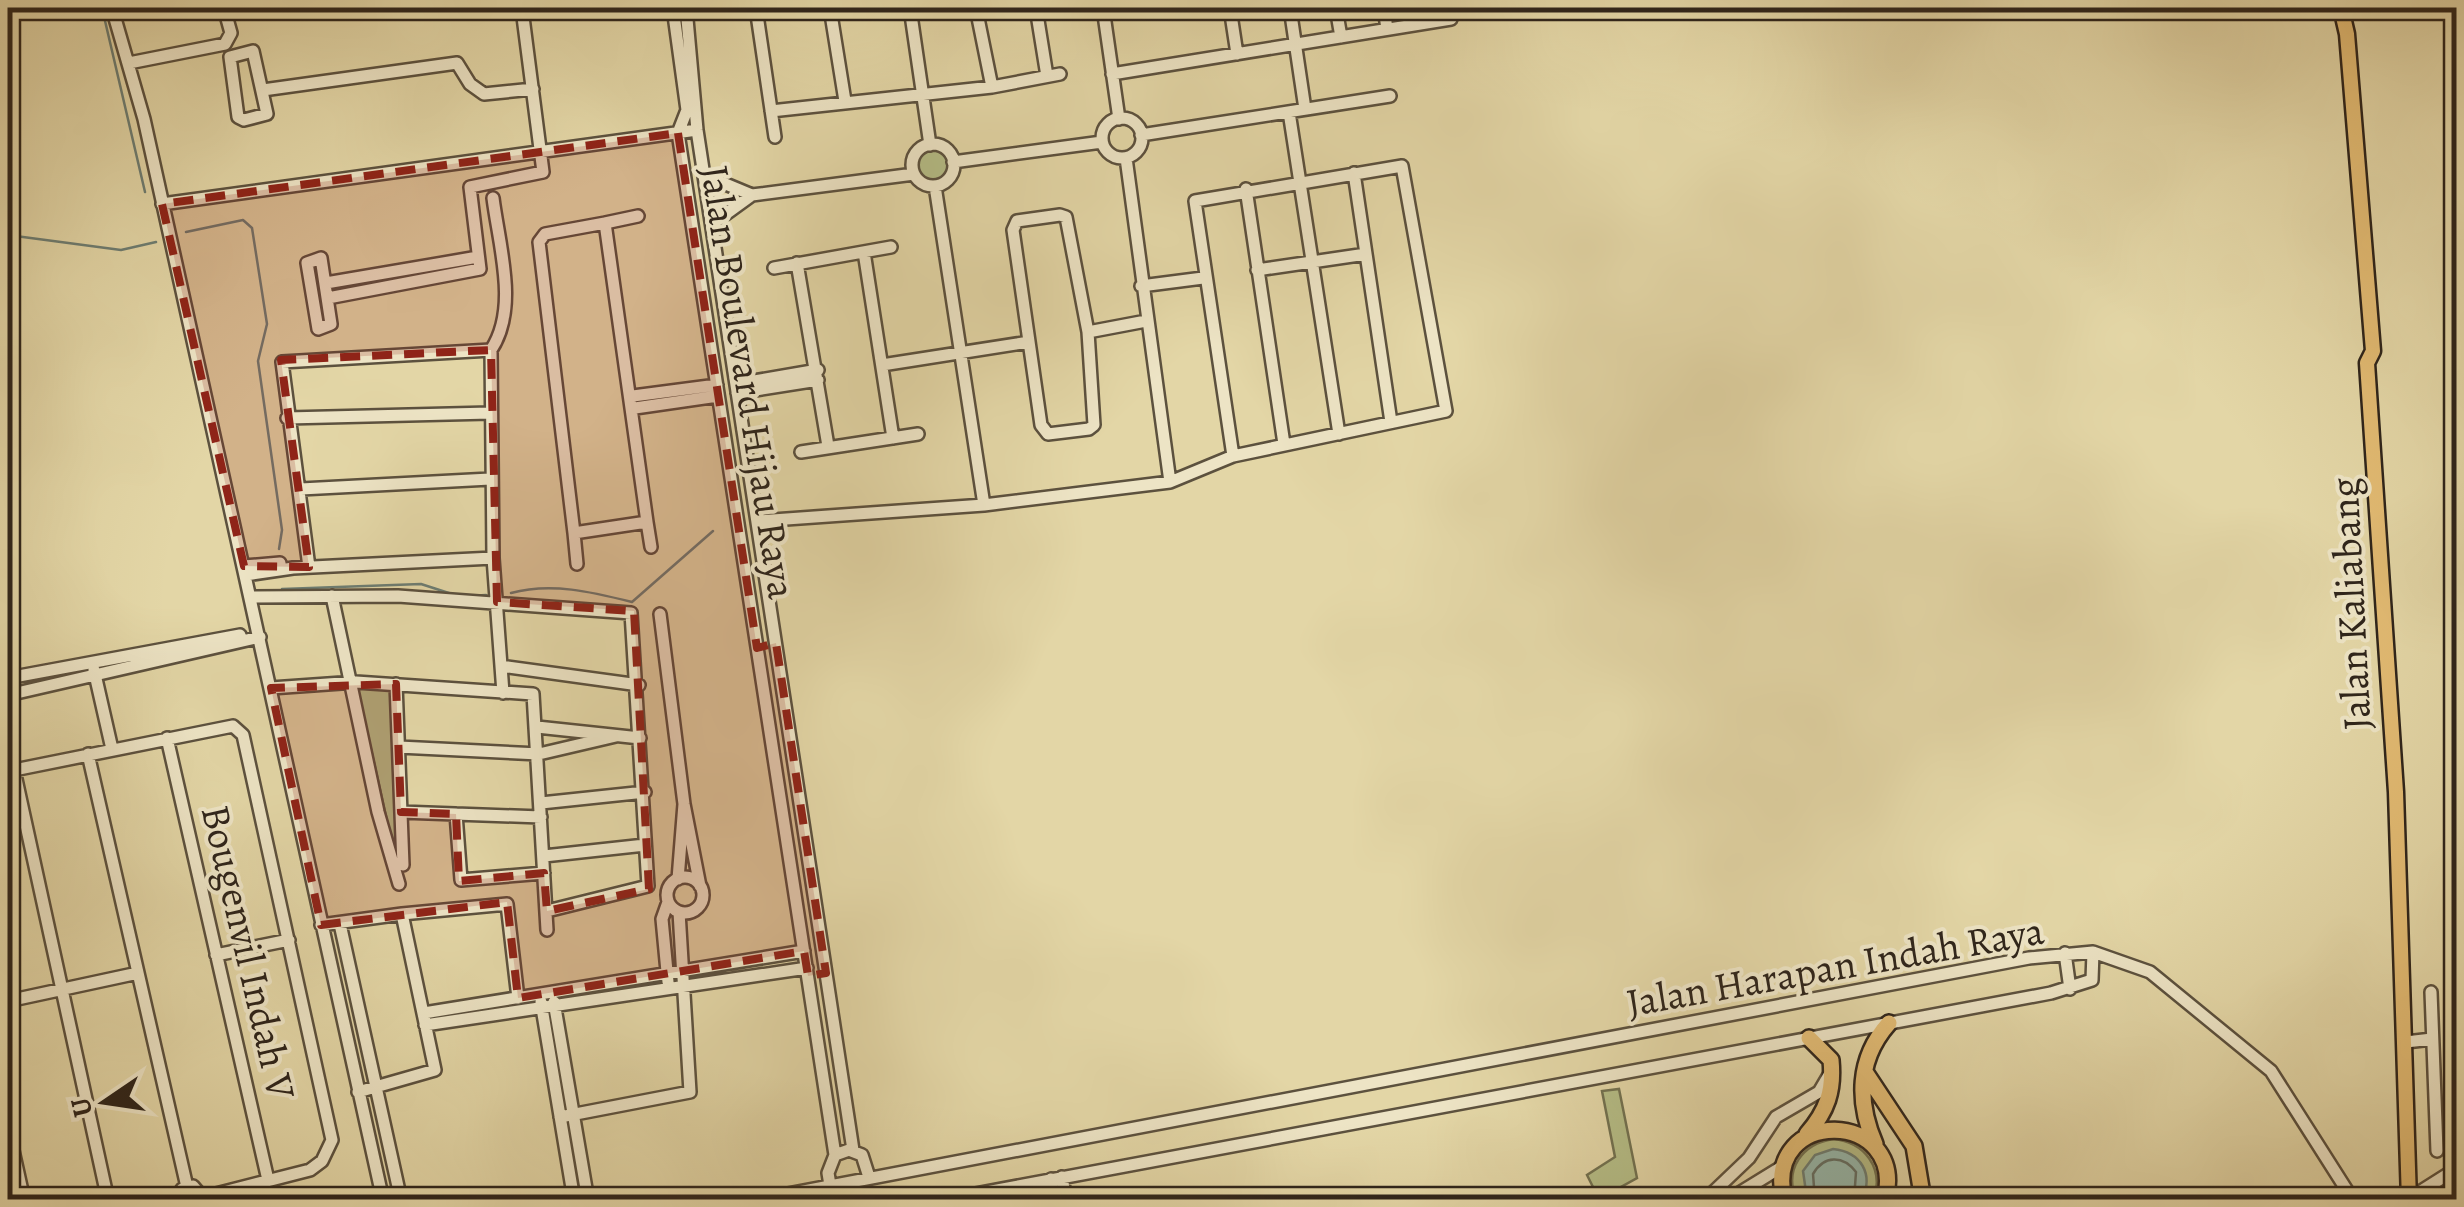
<svg xmlns="http://www.w3.org/2000/svg" width="2464" height="1207" viewBox="0 0 2464 1207" font-family="Alegreya,serif">
<style>
.green{fill:#b5bd86;stroke:#727150;stroke-width:2.5}
.water{fill:#96b8ac;stroke:#6d7d72;stroke-width:2.5}
.lines{fill:none;stroke-linecap:round;stroke-linejoin:round}
.shore{stroke:#626e64;stroke-width:2.5}
.stream{stroke:#6d7d72;stroke-width:2.5}
.minor-casing{stroke:#5c513e;stroke-width:16}
.major-casing{stroke:#2f251b;stroke-width:19}
.highway-casing{stroke:#2f251b;stroke-width:20}
.minor{stroke:#ede4c5;stroke-width:11}
.major{stroke:#e2bb73;stroke-width:14}
.highway{stroke:#e2bb73;stroke-width:15}
.marked{fill:#8f2418;fill-opacity:0.2;stroke:#8f2418;stroke-width:8;stroke-dasharray:20 12;stroke-linejoin:round}
.labels{text-anchor:middle;stroke-width:8;stroke-linejoin:round;paint-order:stroke}
.street-label{font-size:40px;fill:#2f251b;stroke:#ede4c5}
</style>
<rect width="100%" height="100%" fill="#e3d6a6"/>
<filter id="stains"><feTurbulence type="fractalNoise" baseFrequency=".002" numOctaves="4"/><feColorMatrix values="0 0 0 0 .2 0 0 0 0 .09 0 0 0 0 .02 0 0 0 .5 -.17"/></filter>
<radialGradient id="worn" r=".72"><stop offset=".6" stop-color="#630" stop-opacity="0"/><stop offset="1" stop-color="#630" stop-opacity=".3"/></radialGradient>
<path class="green" d="M912 165a21 21 0 1 1 42 0a21 21 0 1 1-42 0Z
M 357,687 L 391,688 L 398,857 L 395,856 Z
M 1619,1089 L 1637,1178 L 1599,1199 L 1587,1175 L 1615,1157 L 1602,1091 Z
M 1833,1139 C 1865,1142 1884,1168 1874,1199 L 1803,1190 L 1807,1199 L 1796,1199 C 1784,1169 1802,1144 1833,1139 Z"/>
<path class="water" d="M 1833,1149 C 1861,1152 1874,1174 1862,1199 L 1807,1199 L 1803,1171 L 1815,1155 Z"/>
<g class="lines">
<path class="shore" d="M 1815,1200 L 1813,1174 C 1824,1155 1843,1155 1856,1172 L 1854,1200"/>
<path class="stream" d="M 102,8 L 145,192
M 186,232 L 243,220 L 252,228 L 267,324 L 258,361 L 282,530 L 279,549
M 8,235 L 121,250 L 156,242
M 282,589 L 421,584 L 455,595
M 511,593 C 551,582 592,592 632,602 L 713,531
M 468,596 L 486,595"/>
<g class="minor-casing">
<path id="minor" d="M 112,8 L 144,119 L 383,1200
M 673,8 L 687,110 L 678,133
M 686,8 L 697,130 L 853,1150
M 756,8 L 775,137
M 830,8 L 845,101
M 910,8 L 930,145
M 976,8 L 992,87
M 1036,8 L 1047,76
M 1103,8 L 1119,119
M 1230,8 L 1237,54
M 1290,8 L 1305,109
M 1336,8 L 1341,37
M 1384,8 L 1387,29
M 253,51 L 267,114 L 244,120 L 238,117 L 230,57 Z
M 129,63 L 225,44 L 231,33 L 224,8
M 1112,74 L 1451,19
M 263,90 L 457,63 L 470,84 L 484,94 L 533,89
M 771,111 L 992,87 L 1060,74
M 1289,112 L 1339,434
M1102 138a20 20 0 1 1 40 0a20 20 0 1 1-40 0Z
M 678,133 L 835,1155
M 1141,135 L 1390,96
M912 165a21 21 0 1 1 42 0a21 21 0 1 1-42 0Z
M 1126,158 L 1170,482
M 953,162 L 1102,142
M 1354,173 L 1391,422
M 704,175 L 752,195
M 935,186 L 984,505
M 1246,189 L 1284,444
M 493,198 C 499,246 519,308 491,350 L 493,558 L 503,693
M 162,204 L 697,130
M 1060,215 L 1066,217 L 1088,332 L 1094,425 L 1089,429 L 1048,434 L 1041,425 L 1013,230 L 1017,221 Z
M 605,223 L 647,522 L 574,533 L 539,242 L 545,234 Z
M 605,223 L 638,216
M 712,224 L 752,195 L 914,174
M 864,252 L 893,438
M 321,258 L 331,324 L 318,329 L 307,263 Z
M 797,263 L 828,446
M 774,268 L 891,247
M 1257,270 L 1366,254
M 326,283 L 478,257
M 1141,286 L 1203,278
M 328,298 L 480,269 L 470,187 L 543,172 L 523,17
M 1088,332 L 1146,321
M 882,365 L 1029,342
M 736,384 L 818,370
M 737,393 L 818,380
M 633,396 L 717,385
M 635,408 L 718,396
M 287,418 L 490,413
M 801,452 L 918,434
M 301,489 L 490,479
M 757,521 L 984,505 L 1170,482 L 1233,456 L 1446,411 L 1402,166 L 1195,201 L 1233,456
M 647,522 L 651,547
M 574,533 L 577,564
M 244,566 L 280,563
M 309,567 L 282,362 L 491,350
M 246,575 L 293,568 L 493,558
M 332,596 L 378,812 L 399,884
M 252,597 L 398,596 L 631,613 L 648,886 L 547,911
M 660,614 L 684,804 L 700,886
M 501,666 L 639,685
M 94,670 L 112,749
M 8,678 L 240,635
M 396,684 L 403,865
M 271,688 L 356,682 L 533,694 L 547,930
M 8,695 L 260,637
M 537,727 L 640,738
M 167,738 L 268,1180
M 399,747 L 539,754 L 616,736
M 88,754 L 187,1187
M 541,803 L 645,792
M 401,812 L 541,817
M 456,814 L 461,880 L 544,873
M 544,856 L 645,845
M667 895a18 18 0 1 1 36 0a18 18 0 1 1-36 0Z
M 678,879 L 684,804
M 402,914 L 507,904 L 518,998
M 340,924 L 401,1200
M 321,925 L 402,914 L 435,1070 L 358,1092
M 2065,953 L 2070,989
M 216,955 L 289,940
M 668,982 L 662,919 L 668,902
M 2431,992 L 2437,1151
M 8,1001 L 138,973
M 541,1002 L 574,1200
M 554,1002 L 588,1200
M 424,1013 L 804,951
M 425,1025 L 807,968
M 2406,1042 L 2432,1039
M 560,1117 L 690,1092 L 679,912
M 8,1128 L 24,1200
M 1062,1177 L 1066,1200
M 1051,1179 L 1055,1200
M 830,1185 L 828,1173 L 835,1155 L 849,1150 L 862,1155 L 869,1177
M 108,1200 L 14,770 L 233,726 L 243,735 L 332,1140 L 322,1161 L 310,1170 L 204,1197
M 176,1200 L 182,1189 L 193,1186 L 205,1200
M 756,1200 L 2029,958 L 2093,952 L 2150,972 L 2271,1071 L 2353,1200
M 943,1200 L 2051,993 L 2092,980 L 2093,952
M 1705,1200 L 1749,1158 L 1776,1117 L 1819,1092 L 1829,1075
M 1716,1200 L 1736,1195 L 1783,1166
M 2407,1200 L 2456,1169"/>
</g>
<g class="major-casing">
<path id="major" d="M 2341,8 L 2347,34 L 2373,351 L 2367,363 L 2396,792 L 2409,1200"/>
</g>
<g class="highway-casing">
<path id="highway" d="M 1865,1072 L 1914,1146 L 1923,1200
M 1807,1134 C 1827,1111 1834,1091 1831,1060 L 1809,1038
M 1875,1144 C 1857,1102 1857,1059 1889,1023
M 1784,1200 C 1762,1105 1908,1109 1885,1200"/>
</g>
<use href="#minor" class="minor"/>
<use href="#major" class="major"/>
<use href="#highway" class="highway"/>
</g>
<path class="marked" d="M 678,133 L 757,648 L 776,643 L 826,973 L 808,976 L 804,951 L 518,998 L 507,902 L 321,925 L 271,688 L 396,684 L 401,812 L 456,814 L 459,881 L 544,873 L 547,911 L 649,889 L 634,611 L 497,602 L 491,350 L 281,360 L 309,567 L 244,566 L 162,204 Z"/>
<g class="labels">
<g class="street-label">
<text transform="translate(749 382) rotate(81)" y="14">Jalan Boulevard Hijau Raya</text>
<text transform="translate(2350 604) rotate(-93)" y="14">Jalan Kaliabang</text>
<text transform="translate(249 952) rotate(77)" y="14">Bougenvil Indah V</text>
<text transform="translate(1835 966) rotate(-10)" y="14">Jalan Harapan Indah Raya</text>
</g>
</g>
<rect width="2464" height="1207" fill="none" stroke="#e3d6a6" stroke-width="40"/>
<rect x="10" y="10" width="2444" height="1187" fill="none" stroke="#2f251b" stroke-width="5"/>
<rect x="20" y="20" width="2424" height="1167" fill="none" stroke="#2f251b" stroke-width="2.5"/>
<g transform="translate(105 1102) rotate(257)" stroke="#ede4c5" stroke-width="8" paint-order="stroke">
<path d="M0-8L18 38L0 25L-18 38Z" fill="#2f251b"/>
<text y="-15" font-size="28" font-weight="bold" text-anchor="middle" fill="#2f251b">U</text>
</g>
<rect width="100%" height="100%" filter="url(#stains)"/>
<rect width="100%" height="100%" fill="url(#worn)"/>
</svg>
